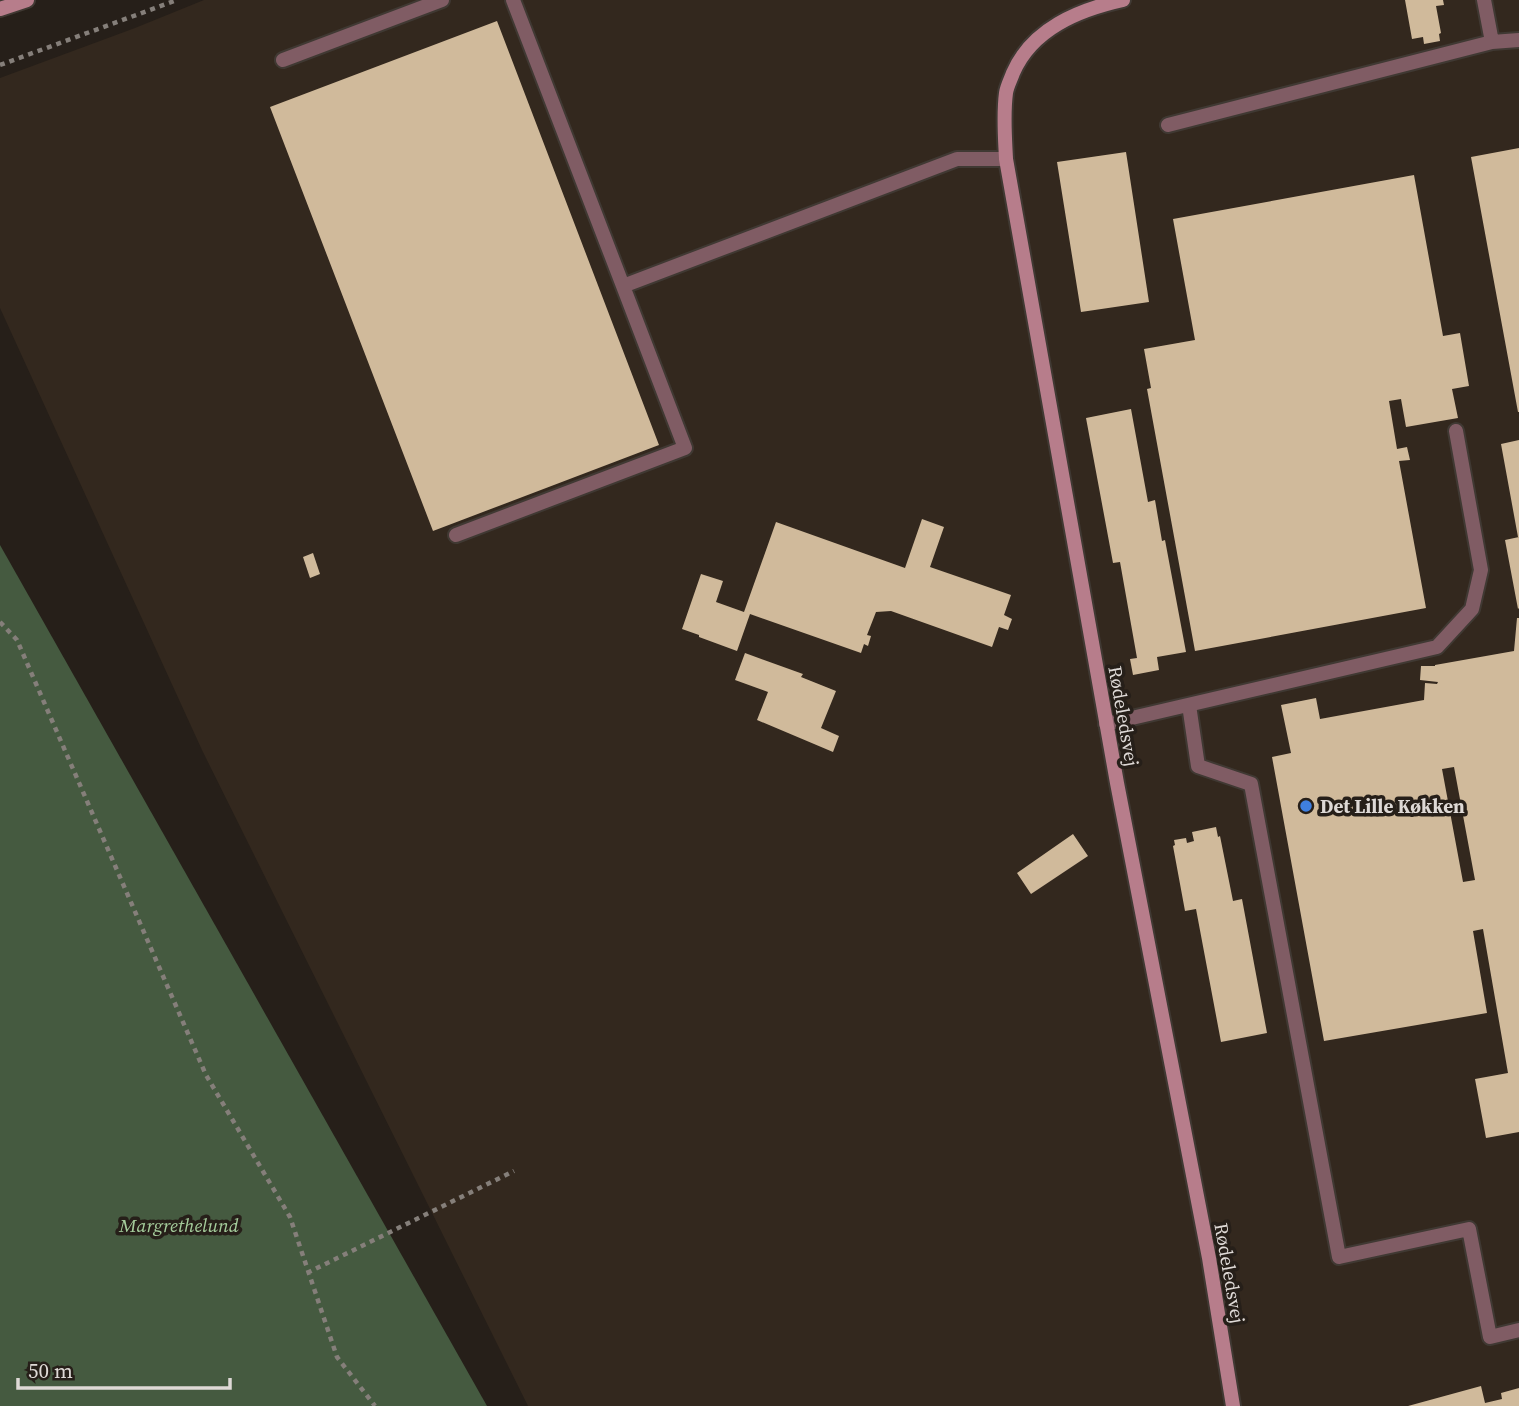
<svg xmlns="http://www.w3.org/2000/svg" width="1519" height="1406" viewBox="0 0 1519 1406" font-family="'Source Serif 4',serif">
<style>
.built{fill:#33281e}
.forest{fill:#455a40}
.building{fill:#d0ba9b;fill-rule:evenodd}
.lines{fill:none;stroke-linecap:round;stroke-linejoin:round}
.lane-casing{stroke:#403933;stroke-width:18}
.secondary-casing{stroke:#403933;stroke-width:18}
.path{stroke:#857f7a;stroke-width:4.5;stroke-dasharray:5 5;stroke-linecap:butt}
.lane{stroke:#805c64;stroke-width:14}
.secondary{stroke:#b77d8b;stroke-width:14}
.shop-dot{fill:#3f7fe0;stroke:#261f19;stroke-width:2.5}
.labels{text-anchor:middle;stroke-width:7;stroke-linejoin:round;paint-order:stroke}
.street-label{font-size:19px;fill:#ded9d6;stroke:#261f19}
.poi-label{font-size:19px;font-weight:bold;fill:#ded9d6;stroke:#261f19;text-anchor:start}
.park-label{font-size:19px;font-style:italic;fill:#a5cd9c;stroke:#261f19}
</style>
<rect width="100%" height="100%" fill="#261f19"/>
<path class="built" d="M 204,0 L 1519,0 L 1519,1406 L 528,1406 L 202,750 L 0,308 L 0,78 L 135,28 Z"/>
<path class="forest" d="M 0,545 L 487,1406 L 0,1406 Z"/>
<path class="building" d="M 1405,0 L 1443,0 L 1444,5 L 1436,6 L 1441,33 L 1439,34 L 1440,41 L 1424,44 L 1423,37 L 1412,39 Z
M 497,21 L 659,445 L 433,531 L 270,107 Z
M 1519,148 L 1519,412 L 1518,412 L 1471,157 Z
M 1126,152 L 1149,302 L 1081,312 L 1057,162 Z
M 1414,175 L 1443,336 L 1460,333 L 1469,386 L 1452,389 L 1458,418 L 1406,427 L 1401,399 L 1389,401 L 1397,449 L 1407,447 L 1410,460 L 1399,461 L 1426,608 L 1195,651 L 1147,389 L 1151,388 L 1144,349 L 1195,340 L 1173,219 Z
M 1131,409 L 1148,502 L 1155,500 L 1162,541 L 1165,540 L 1186,652 L 1157,657 L 1159,670 L 1133,675 L 1130,659 L 1137,658 L 1120,562 L 1113,563 L 1086,418 Z
M 1519,440 L 1519,537 L 1518,537 L 1501,444 Z
M 922,519 L 944,527 L 930,567 L 1011,595 L 1004,615 L 1012,619 L 1008,630 L 999,627 L 992,647 L 891,611 L 876,612 L 867,635 L 871,636 L 868,646 L 864,644 L 861,653 L 750,614 L 737,651 L 699,637 L 699,635 L 682,629 L 701,574 L 723,581 L 716,602 L 744,612 L 776,522 L 905,568 Z
M 1519,537 L 1519,608 L 1518,609 L 1505,540 Z
M 313,553 L 320,574 L 310,578 L 303,557 Z
M 1517,618 L 1519,618 L 1519,1132 L 1486,1138 L 1475,1079 L 1508,1073 L 1483,929 L 1473,931 L 1487,1013 L 1324,1041 L 1272,757 L 1291,753 L 1281,705 L 1316,698 L 1320,719 L 1424,700 L 1425,683 L 1437,684 L 1438,682 L 1420,680 L 1421,666 L 1435,666 L 1435,665 L 1514,651 ZM 1454,767 L 1475,880 L 1463,882 L 1442,769 Z
M 745,653 L 803,674 L 801,677 L 836,691 L 821,728 L 839,736 L 833,752 L 757,720 L 768,692 L 735,680 Z
M 1216,827 L 1218,837 L 1220,836 L 1233,901 L 1242,899 L 1267,1033 L 1221,1042 L 1196,909 L 1185,911 L 1173,846 L 1175,845 L 1174,840 L 1186,838 L 1187,843 L 1194,841 L 1192,832 Z
M 1073,834 L 1088,856 L 1031,894 L 1017,873 Z
M 1481,1386 L 1485,1403 L 1502,1399 L 1501,1393 L 1519,1388 L 1519,1406 L 1408,1406 Z"/>
<g class="lines">
<g class="lane-casing">
<path id="lane" d="M 513,0 L 623,286 L 957,159 L 1006,159
M 1484,0 L 1492,42
M 283,60 L 442,0
M 1168,125 L 1492,42 L 1519,40
M 456,535 L 685,448 L 623,286
M 1189,705 L 1198,766 L 1251,784 L 1339,1257 L 1469,1229 L 1490,1337 L 1519,1330
M 1106,724 L 1437,647 L 1472,609 L 1481,570 L 1456,431"/>
</g>
<g class="secondary-casing">
<path id="secondary" d="M 1123,0 C 1078,10 1032,29 1013,73 C 1011,79 1007,86 1006,93 C 1003,115 1005,137 1006,159 L 1117,783 L 1209,1258 L 1233,1406
M 0,9 L 27,0"/>
</g>
<path class="path" d="M 0,65 L 177,0
M 0,622 L 17,640 L 206,1075 L 290,1217 L 337,1357 L 375,1406
M 307,1273 L 514,1171"/>
<use href="#lane" class="lane"/>
<use href="#secondary" class="secondary"/>
</g>
<circle class="shop-dot" cx="1306" cy="806" r="7"/>
<g class="labels">
<g class="street-label">
<text transform="translate(1124 716) rotate(80)" y="7">Rødeledsvej</text>
<text transform="translate(1230 1273) rotate(80)" y="7">Rødeledsvej</text>
</g>
<g class="poi-label">
<text x="1320" y="813">Det Lille Køkken</text>
</g>
<g class="park-label">
<text x="179" y="1232">Margrethelund</text>
</g>
</g>
<path d="M18 1378v10h212v-10" fill="none" stroke="#ded9d6" stroke-width="3.5"/>
<text x="28" y="1378" font-size="21" fill="#ded9d6" stroke="#261f19" stroke-width="5" paint-order="stroke">50 m</text>
</svg>
